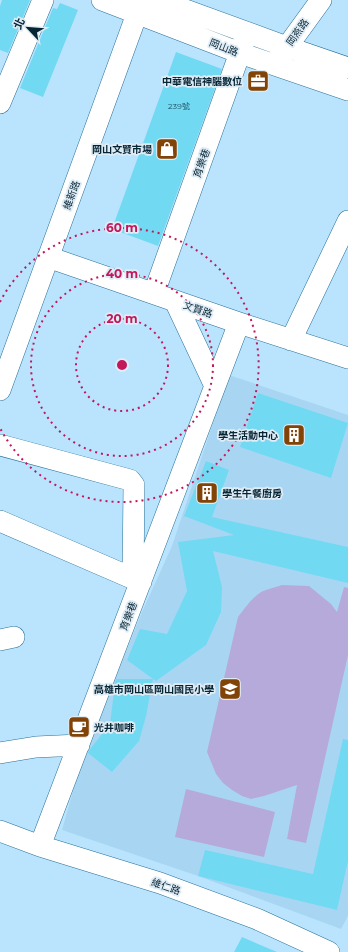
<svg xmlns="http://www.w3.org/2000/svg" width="348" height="952" viewBox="0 0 348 952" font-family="Montserrat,'Noto Sans TC',sans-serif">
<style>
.built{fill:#a8d6f2}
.green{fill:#b6aada}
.building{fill:#72d9f3}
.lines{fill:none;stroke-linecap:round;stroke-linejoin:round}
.minor-casing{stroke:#277198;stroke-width:22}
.minor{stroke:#fff;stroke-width:21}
.ring{fill:none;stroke:#c2185b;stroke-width:2;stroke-dasharray:2 4}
.labels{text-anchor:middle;stroke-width:3.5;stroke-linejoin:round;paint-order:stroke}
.number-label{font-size:8px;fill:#205164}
.street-label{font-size:10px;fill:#052434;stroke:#dfecf5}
.poi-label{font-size:10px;font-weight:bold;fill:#052434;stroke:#dfecf5;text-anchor:end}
.centre{fill:#c2185b;stroke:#dfecf5;stroke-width:2}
.ring-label{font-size:12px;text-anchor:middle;font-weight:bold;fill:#c2185b;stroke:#dfecf5;stroke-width:3.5;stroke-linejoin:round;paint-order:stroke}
</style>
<rect width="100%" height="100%" fill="#bae4fe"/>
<path class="built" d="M 229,375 L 348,415 L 348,916 L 341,929 L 198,876 L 62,830 L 80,766 L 142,612 L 172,546 Z"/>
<path class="green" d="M 282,585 L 309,586 L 331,604 L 337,612 L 344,587 L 348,588 L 348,655 L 306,843 L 287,839 L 297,785 L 264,796 L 251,799 L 242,796 L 232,790 L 223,783 L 216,774 L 207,752 L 238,617 C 246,607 254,594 266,590 C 271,588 277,587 282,585 Z
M 186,789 L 275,812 L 264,857 L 175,837 Z"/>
<path class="building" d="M 2,0 L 30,0 L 8,53 L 0,50 L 0,6 Z
M 60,3 L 78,10 L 43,97 L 20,88 L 53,8 L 57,9 Z
M 176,52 L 222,69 L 158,246 L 112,229 Z
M 258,393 L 348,423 L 331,478 L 240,447 Z
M 206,461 L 229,470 L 212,517 L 348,547 L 348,583 L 213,551 L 222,587 L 221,612 L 206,645 L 156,681 L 153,679 L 146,716 L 139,741 L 112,772 L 88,753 L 90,749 L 110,724 L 115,683 L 116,679 L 153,679 L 127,660 L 140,629 L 167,634 L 187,591 L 178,542 L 234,535 L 184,516 Z
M 343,739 L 348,740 L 348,861 L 337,910 L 198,876 L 205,850 L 313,874 Z
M 242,937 L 277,952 L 234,952 Z"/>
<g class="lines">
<g class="minor-casing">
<path id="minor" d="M 102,0 L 240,53 L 348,90
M 158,0 L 287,47 L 348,68
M 279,58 L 321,0
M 0,103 L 43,0
M 48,257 L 239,323 L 348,358
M 154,293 L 247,33
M 175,301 L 215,386
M 291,340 L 348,221
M 0,390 L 142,0
M 0,445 L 130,480 L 134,485 L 133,578
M 0,521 L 141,582
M 0,640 L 14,637
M 0,753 L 36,747 L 79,745
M 0,831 L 40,846 L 160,883 L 257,919 L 329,952
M 40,846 L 239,323"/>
</g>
<use href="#minor" class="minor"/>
</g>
<g class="ring">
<circle cx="122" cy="365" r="46"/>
<circle cx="122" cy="365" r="91"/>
<path d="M0 302A137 137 0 1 1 0 428"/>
</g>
<defs>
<g id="office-square" transform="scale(1.15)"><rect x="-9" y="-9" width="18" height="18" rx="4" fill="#824306" stroke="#dfecf5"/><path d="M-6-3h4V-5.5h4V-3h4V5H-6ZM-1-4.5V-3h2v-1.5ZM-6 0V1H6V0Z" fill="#fff"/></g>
<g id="shop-square" transform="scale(1.15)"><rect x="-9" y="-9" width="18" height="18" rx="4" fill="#824306" stroke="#dfecf5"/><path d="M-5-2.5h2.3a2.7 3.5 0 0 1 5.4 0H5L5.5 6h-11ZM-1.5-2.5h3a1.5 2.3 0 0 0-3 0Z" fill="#fff"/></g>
<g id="building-square" transform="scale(1.15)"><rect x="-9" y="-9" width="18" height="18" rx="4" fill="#824306" stroke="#dfecf5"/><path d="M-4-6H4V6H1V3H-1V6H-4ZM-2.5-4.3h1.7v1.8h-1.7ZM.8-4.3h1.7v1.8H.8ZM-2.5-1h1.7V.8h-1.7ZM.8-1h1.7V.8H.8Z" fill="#fff"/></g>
<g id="school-square" transform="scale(1.15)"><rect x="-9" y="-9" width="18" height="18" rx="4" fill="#824306" stroke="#dfecf5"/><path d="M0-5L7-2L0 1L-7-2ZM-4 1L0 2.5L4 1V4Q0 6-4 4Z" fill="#fff"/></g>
<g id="cafe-square" transform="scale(1.15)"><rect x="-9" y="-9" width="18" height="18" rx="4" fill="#824306" stroke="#dfecf5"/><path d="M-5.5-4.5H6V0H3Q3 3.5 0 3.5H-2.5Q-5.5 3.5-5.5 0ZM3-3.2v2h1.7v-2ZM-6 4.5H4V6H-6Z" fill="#fff"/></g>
</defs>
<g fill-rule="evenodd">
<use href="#office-square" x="258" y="81"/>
<use href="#shop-square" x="167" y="149"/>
<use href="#building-square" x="294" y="435"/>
<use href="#building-square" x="207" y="493"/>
<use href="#school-square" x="230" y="689"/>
<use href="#cafe-square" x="79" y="727"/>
</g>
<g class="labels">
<g class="number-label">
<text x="179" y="109">239號</text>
</g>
<g class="street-label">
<text transform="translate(297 32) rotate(-54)" y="4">岡燕路</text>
<text transform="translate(224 47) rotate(21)" y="4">岡山路</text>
<text transform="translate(201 163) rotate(-70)" y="4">育樂巷</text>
<text transform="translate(71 195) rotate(-70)" y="4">維新路</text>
<text transform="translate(198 309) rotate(19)" y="4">文賢路</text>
<text transform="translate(128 616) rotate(-69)" y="4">育樂巷</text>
<text transform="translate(166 886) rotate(19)" y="4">維仁路</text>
</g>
<g class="poi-label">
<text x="242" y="85">中華電信神腦數位</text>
<text x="152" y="153">岡山文賢市場</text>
<text x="278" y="439">學生活動中心</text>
<text x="222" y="497" text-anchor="start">學生午餐廚房</text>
<text x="214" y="693">高雄市岡山區岡山國民小學</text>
<text x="94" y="731" text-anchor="start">光井咖啡</text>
</g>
</g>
<circle cx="122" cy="365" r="6" class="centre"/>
<g class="ring-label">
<text x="122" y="232">60 m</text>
<text x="122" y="278">40 m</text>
<text x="122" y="323">20 m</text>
</g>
<g transform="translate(28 28) rotate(296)" stroke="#dfecf5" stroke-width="3" paint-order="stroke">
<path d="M0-3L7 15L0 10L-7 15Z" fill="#052434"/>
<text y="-6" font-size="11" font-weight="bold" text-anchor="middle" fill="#052434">北</text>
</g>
</svg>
